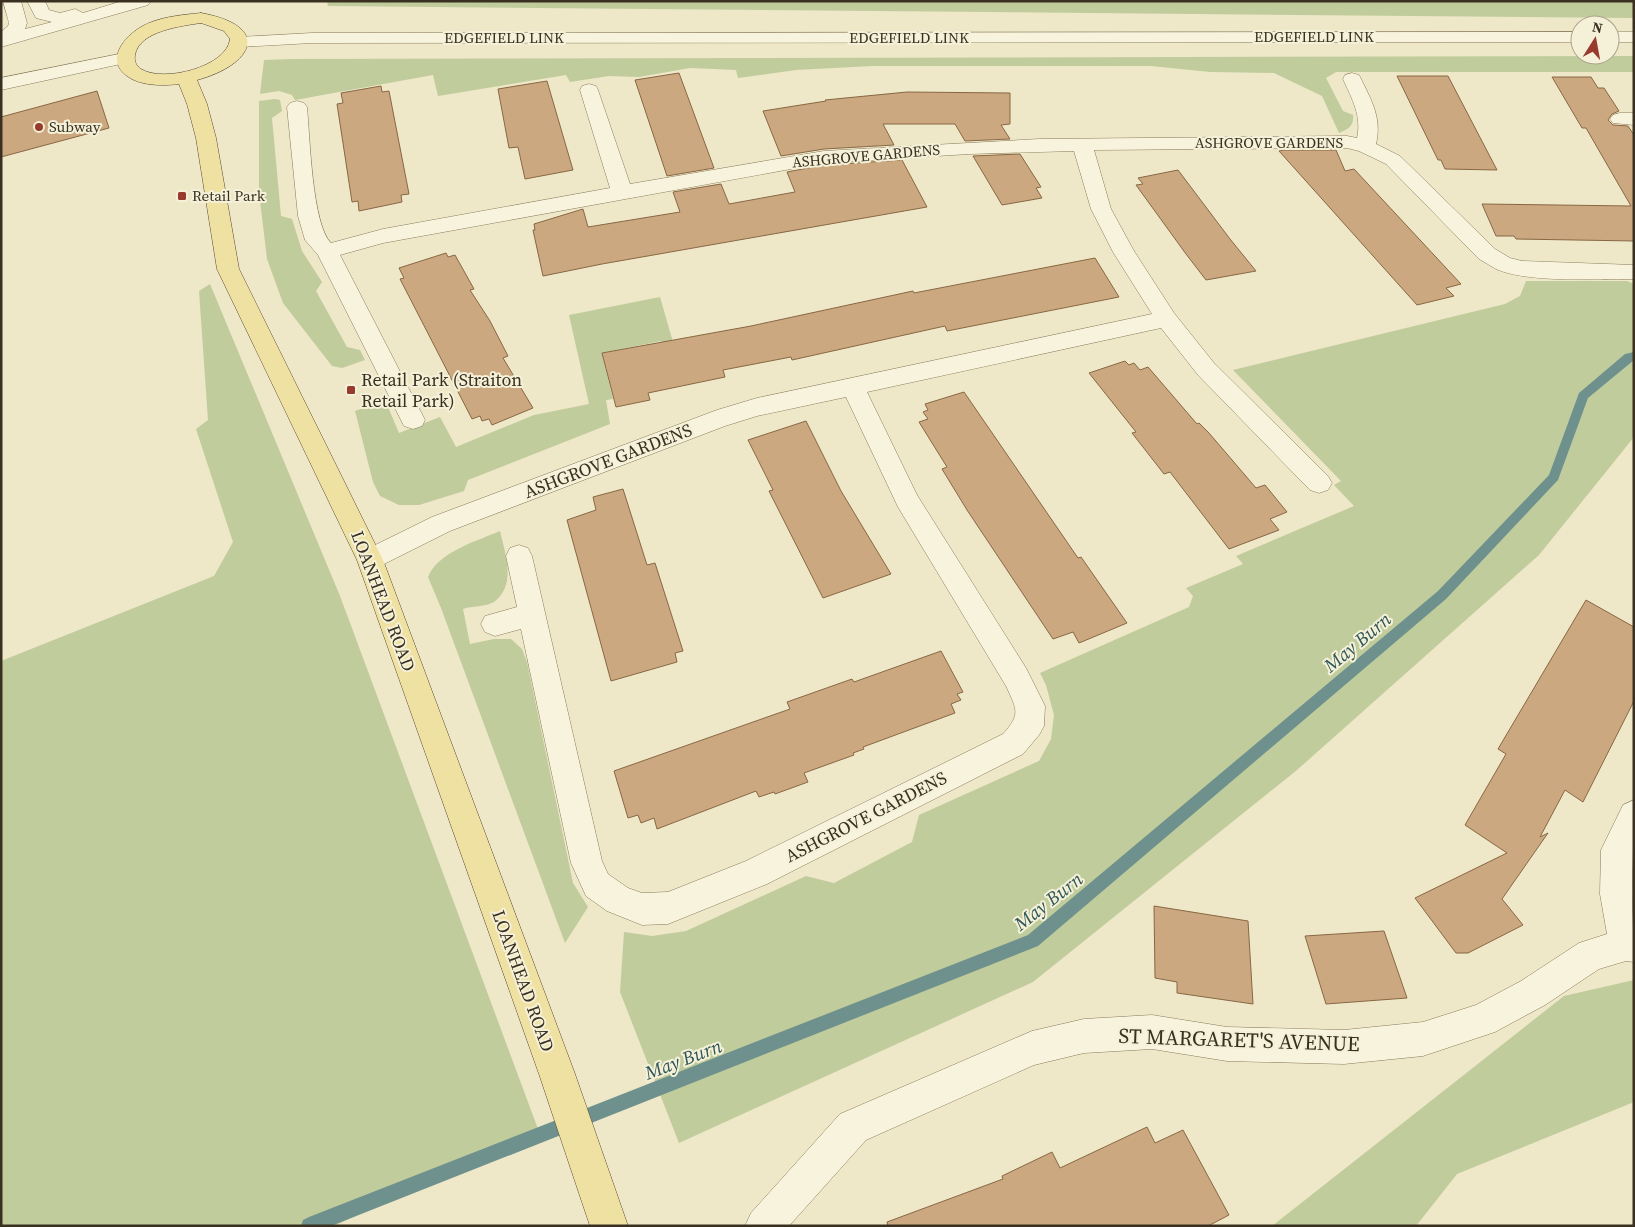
<svg xmlns="http://www.w3.org/2000/svg" width="1635" height="1227" viewBox="0 0 1635 1227" font-family="'Source Serif 4',serif">
<style>
.green{fill:#c0cc9c}
.lines{fill:none;stroke-linecap:round;stroke-linejoin:round}
.stream{fill:#6f918d;fill-rule:evenodd}
.building{fill:#cba87f;stroke:#886844}
.minor-casing{stroke:#8a7b5d;stroke-width:1}
.major-casing{stroke:#584831;stroke-width:1}
.minor{fill:#f8f3dc;fill-rule:evenodd}
.major{fill:#efe1a2;fill-rule:evenodd}
.poi-dot{fill:#973b2e;stroke:#f5f1d8;stroke-width:2}
.labels{text-anchor:middle;stroke-width:4;stroke-linejoin:round;paint-order:stroke}
.far-street-label{font-size:15px;fill:#3a3021;stroke:#f5f1d8}
.far-poi-label{font-size:15px;fill:#3a3021;stroke:#f5f1d8;text-anchor:start}
.poi-label{font-size:18px;fill:#3a3021;stroke:#f5f1d8;text-anchor:start}
.street-label{font-size:18px;fill:#3a3021;stroke:#f5f1d8}
.water-label{font-size:19px;font-style:italic;fill:#30575a;stroke:#f5f1d8}
.near-street-label{font-size:21px;fill:#3a3021;stroke:#f5f1d8}
</style>
<rect width="100%" height="100%" fill="#eee7c8"/>
<path class="green" d="M 327,1 L 1634,1 L 1634,18 L 328,6 Z
M 1634,56 L 1634,72 L 1336,72 L 1326,78 L 1343,111 L 1353,115 C 1354,126 1349,129 1339,133 L 1322,96 L 1274,73 L 1210,72 L 1151,66 L 872,66 L 796,70 L 738,78 L 736,70 L 690,68 L 639,77 L 609,76 L 570,82 L 566,75 L 438,96 L 433,75 L 295,100 L 292,95 L 279,91 L 260,94 L 264,60 L 293,59 Z
M 275,99 L 280,100 L 282,111 L 272,118 L 281,216 L 292,219 L 302,251 L 322,282 L 316,291 L 347,347 L 360,350 L 365,360 L 342,368 L 332,366 L 283,303 L 267,259 L 259,192 L 259,101 Z
M 1526,281 L 1627,281 L 1634,284 L 1634,437 L 1539,555 L 1297,770 L 1033,982 L 679,1143 L 620,992 L 624,932 L 652,936 L 686,931 L 806,876 L 834,883 L 912,842 L 919,815 L 1039,761 L 1051,739 L 1054,715 L 1046,685 L 1040,673 L 1189,607 L 1193,596 L 1186,588 L 1243,564 L 1236,556 L 1354,506 L 1334,485 L 1341,481 L 1233,370 L 1505,304 L 1520,296 Z
M 210,284 L 340,596 L 538,1129 L 334,1226 L 1,1226 L 1,661 L 214,576 L 233,542 L 196,429 L 208,420 L 199,291 Z
M 660,297 L 677,356 L 666,358 L 661,341 L 602,353 L 613,399 L 606,400 L 610,424 L 468,480 L 464,491 L 419,505 L 399,505 L 380,496 L 373,482 L 355,411 L 385,400 L 399,433 L 440,417 L 456,447 L 534,415 L 589,404 L 569,315 Z
M 500,531 C 505,553 517,585 494,602 C 486,607 471,606 463,609 L 470,644 L 494,639 L 511,639 L 522,649 L 527,662 L 573,883 L 588,907 L 565,943 L 441,608 L 428,577 C 438,552 477,541 500,531 Z
M 1634,980 L 1634,1102 L 1457,1174 L 1416,1226 L 1272,1226 L 1564,996 Z"/>
<g class="lines">
<path class="stream" d="M 1634,352 L 1634,360 L 1588,398 L 1558,480 L 1446,599 L 1038,946 L 331,1226 L 301,1226 L 303,1220 L 309,1217 L 1028,935 L 1438,591 L 1549,475 L 1579,393 L 1625,354 Z"/>
</g>
<path class="building" d="M 679,73 L 714,168 L 667,176 L 635,80 Z
M 1397,76 L 1448,76 L 1497,170 L 1445,169 L 1441,160 L 1438,160 Z
M 1552,77 L 1591,77 L 1598,88 L 1604,88 L 1619,111 L 1612,114 L 1608,120 L 1613,125 L 1628,126 L 1634,135 L 1634,241 L 1516,239 L 1514,236 L 1496,236 L 1482,204 L 1631,206 L 1586,128 L 1582,128 Z
M 547,81 L 573,170 L 525,179 L 518,147 L 509,148 L 498,89 Z
M 381,86 L 382,92 L 389,91 L 409,194 L 401,195 L 402,202 L 359,211 L 358,201 L 352,202 L 337,104 L 343,103 L 341,93 Z
M 97,91 L 109,128 L 1,157 L 1,117 Z
M 907,92 L 1010,93 L 1010,124 L 1001,125 L 1010,139 L 965,141 L 955,124 L 883,124 L 894,145 L 824,149 L 781,156 L 763,111 L 826,101 L 825,100 Z
M 1284,150 L 1336,150 L 1345,171 L 1354,169 L 1461,284 L 1446,288 L 1454,296 L 1417,305 L 1279,151 Z
M 1020,154 L 1041,187 L 1036,188 L 1042,198 L 1002,205 L 973,156 Z
M 902,160 L 927,207 L 602,264 L 543,276 L 533,230 L 535,230 L 534,224 L 583,209 L 588,227 L 680,212 L 673,192 L 721,184 L 729,204 L 795,192 L 787,172 L 824,165 Z
M 1178,170 L 1230,239 L 1256,271 L 1206,280 L 1186,254 L 1136,185 L 1143,184 L 1138,178 Z
M 446,253 L 448,257 L 455,255 L 474,289 L 470,290 L 490,321 L 508,356 L 503,358 L 533,408 L 492,425 L 489,419 L 482,421 L 480,416 L 472,419 L 400,279 L 404,278 L 399,268 Z
M 1095,258 L 1119,297 L 947,331 L 945,326 L 792,360 L 791,357 L 723,370 L 725,377 L 648,393 L 650,400 L 616,407 L 602,353 L 751,326 L 913,291 L 914,293 Z
M 1125,361 L 1129,365 L 1134,363 L 1140,370 L 1148,367 L 1197,424 L 1199,423 L 1209,433 L 1256,488 L 1265,485 L 1287,512 L 1270,519 L 1279,530 L 1229,549 L 1170,472 L 1164,474 L 1132,433 L 1136,432 L 1089,373 Z
M 964,392 L 1078,558 L 1081,557 L 1127,623 L 1079,643 L 1073,632 L 1053,639 L 967,510 L 942,469 L 947,467 L 919,422 L 928,419 L 923,412 L 928,410 L 925,404 Z
M 806,421 L 841,491 L 891,574 L 823,598 L 769,491 L 773,490 L 748,440 Z
M 623,489 L 647,565 L 655,563 L 683,651 L 675,653 L 677,662 L 611,681 L 567,520 L 596,510 L 593,497 Z
M 1586,600 L 1634,627 L 1634,701 L 1583,802 L 1565,790 L 1540,837 L 1548,833 L 1502,899 L 1523,925 L 1468,953 L 1456,953 L 1415,898 L 1507,853 L 1465,825 L 1506,754 L 1498,749 Z
M 941,651 L 963,692 L 957,694 L 961,700 L 951,704 L 955,713 L 863,747 L 864,749 L 853,753 L 854,755 L 804,773 L 808,782 L 775,794 L 774,792 L 759,797 L 756,791 L 657,829 L 654,818 L 641,823 L 638,815 L 628,818 L 614,771 L 790,709 L 787,702 L 852,679 L 854,682 Z
M 1154,906 L 1248,921 L 1253,1004 L 1177,993 L 1177,982 L 1155,978 Z
M 1384,931 L 1407,998 L 1326,1004 L 1305,936 Z
M 1147,1127 L 1155,1143 L 1183,1130 L 1229,1215 L 1208,1226 L 888,1226 L 887,1222 L 1003,1179 L 1002,1176 L 1052,1152 L 1060,1168 Z"/>
<g class="lines">
<g class="minor-casing">
<path id="minor" d="M 3,1 L 21,1 L 27,23 L 25,29 L 52,22 L 36,18 L 27,1 L 45,1 L 49,10 L 60,13 L 75,9 L 83,13 L 122,1 L 151,1 L 148,5 L 1,47 L 1,32 L 8,26 L 9,23 Z
M 1580,32 L 1580,42 L 312,43 L 239,47 L 233,46 L 230,42 L 233,38 L 239,37 L 312,33 Z
M 1610,32 L 1634,32 L 1634,42 L 1610,42 Z
M 124,53 L 130,54 L 133,58 L 130,62 L 1,90 L 1,78 Z
M 1352,73 L 1359,75 L 1361,79 C 1372,101 1382,119 1376,144 L 1400,156 L 1495,249 L 1510,258 L 1522,261 L 1634,265 L 1634,279 C 1598,279 1527,283 1496,269 C 1490,266 1485,262 1479,259 L 1386,164 L 1359,151 L 1347,148 L 1094,150 L 1111,209 L 1134,251 L 1174,313 L 1214,363 L 1328,476 L 1332,483 L 1328,490 L 1319,493 L 1310,490 L 1198,375 L 1161,328 L 867,392 L 917,495 L 1026,668 L 1045,706 L 1044,726 L 1039,735 L 1023,754 L 767,884 L 668,924 L 642,925 L 607,911 L 586,896 L 571,863 L 521,629 L 495,636 L 485,632 L 481,624 L 485,616 L 517,607 L 506,556 L 510,548 L 519,545 L 528,548 L 532,556 L 602,861 L 608,874 L 628,888 L 642,893 L 668,892 L 746,861 L 1003,734 C 1021,714 1017,710 1006,686 L 898,507 L 846,397 L 757,416 L 725,426 L 450,531 L 370,571 L 361,568 L 357,560 L 361,552 L 432,517 L 717,410 L 757,398 L 1152,314 L 1113,252 L 1091,209 L 1074,151 L 969,154 L 824,163 L 383,243 L 340,255 L 425,420 L 422,426 L 413,429 L 404,426 L 318,255 L 305,240 L 298,216 L 287,107 L 290,103 L 297,101 L 304,103 L 307,107 C 310,137 312,224 331,243 L 383,229 L 610,188 L 580,90 L 582,86 L 589,84 L 596,86 L 598,90 L 630,184 L 824,151 L 1040,139 L 1347,136 L 1357,138 C 1362,116 1352,99 1343,79 L 1345,75 Z
M 1620,113 L 1634,113 L 1634,125 L 1613,123 L 1610,119 L 1613,115 Z
M 1634,800 L 1632,894 L 1634,962 L 1626,961 L 1599,969 L 1545,1005 L 1495,1032 L 1423,1056 L 1344,1064 L 1227,1061 L 1152,1049 L 1084,1053 L 1034,1065 L 866,1140 L 789,1226 L 745,1226 L 751,1213 L 840,1114 L 1032,1031 L 1084,1019 L 1152,1015 L 1227,1027 L 1344,1030 L 1423,1022 L 1476,1005 L 1521,981 L 1579,943 L 1607,934 L 1600,894 L 1601,850 L 1623,805 Z"/>
</g>
<g class="major-casing">
<path id="major" d="M 201,13 C 273,26 253,65 197,80 L 207,104 L 216,138 L 239,269 L 383,560 L 575,1074 L 628,1226 L 590,1226 L 539,1074 L 357,560 L 217,269 L 196,138 L 187,104 L 179,84 C 163,86 140,86 127,76 C 105,60 124,37 141,27 C 158,17 181,15 201,13 ZM 201,23 L 224,31 L 230,39 C 227,67 163,83 141,69 C 136,66 134,61 135,55 C 139,31 181,26 201,23 Z"/>
</g>
<use href="#minor" class="minor"/>
<use href="#major" class="major"/>
</g>
<g class="poi-dot">
<circle cx="39" cy="127" r="5"/>
<rect x="177" y="191" width="10" height="10" rx="2.5"/>
<rect x="346" y="385" width="10" height="10" rx="2.5"/>
</g>
<g class="labels">
<g class="far-street-label">
<text x="1314" y="42">EDGEFIELD LINK</text>
<text x="504" y="43">EDGEFIELD LINK</text>
<text x="909" y="43">EDGEFIELD LINK</text>
<text x="1269" y="148">ASHGROVE GARDENS</text>
<text transform="translate(866 156) rotate(-5)" y="5">ASHGROVE GARDENS</text>
</g>
<g class="far-poi-label">
<text x="49" y="132">Subway</text>
<text x="192" y="201">Retail Park</text>
</g>
<g class="poi-label">
<text x="361" y="386">Retail Park (Straiton<tspan x="361" dy="21">Retail Park)</tspan></text>
</g>
<g class="street-label">
<text transform="translate(608 461) rotate(-21)" y="6">ASHGROVE GARDENS</text>
<text transform="translate(383 601) rotate(69)" y="6">LOANHEAD ROAD</text>
<text transform="translate(866 817) rotate(-27)" y="6">ASHGROVE GARDENS</text>
<text transform="translate(523 981) rotate(70)" y="6">LOANHEAD ROAD</text>
</g>
<g class="water-label">
<text transform="translate(1357 642) rotate(-40)" y="7">May Burn</text>
<text transform="translate(1048 901) rotate(-38)" y="7">May Burn</text>
<text transform="translate(683 1059) rotate(-21)" y="7">May Burn</text>
</g>
<g class="near-street-label">
<text transform="translate(1239 1040) rotate(2)" y="7">ST MARGARET'S AVENUE</text>
</g>
</g>
<rect width="1635" height="1227" fill="none" stroke="#3a3021" stroke-width="5"/>
<g transform="translate(1595 40) rotate(11)"><circle r="24" fill="#f5f1d8" stroke="#aaa48f"/>
<path d="M0-4L9 19L0 12L-9 19Z" fill="#973b2e"/>
<text y="-8" font-size="14" font-weight="bold" text-anchor="middle" fill="#3a3021">N</text>
</g>
</svg>
